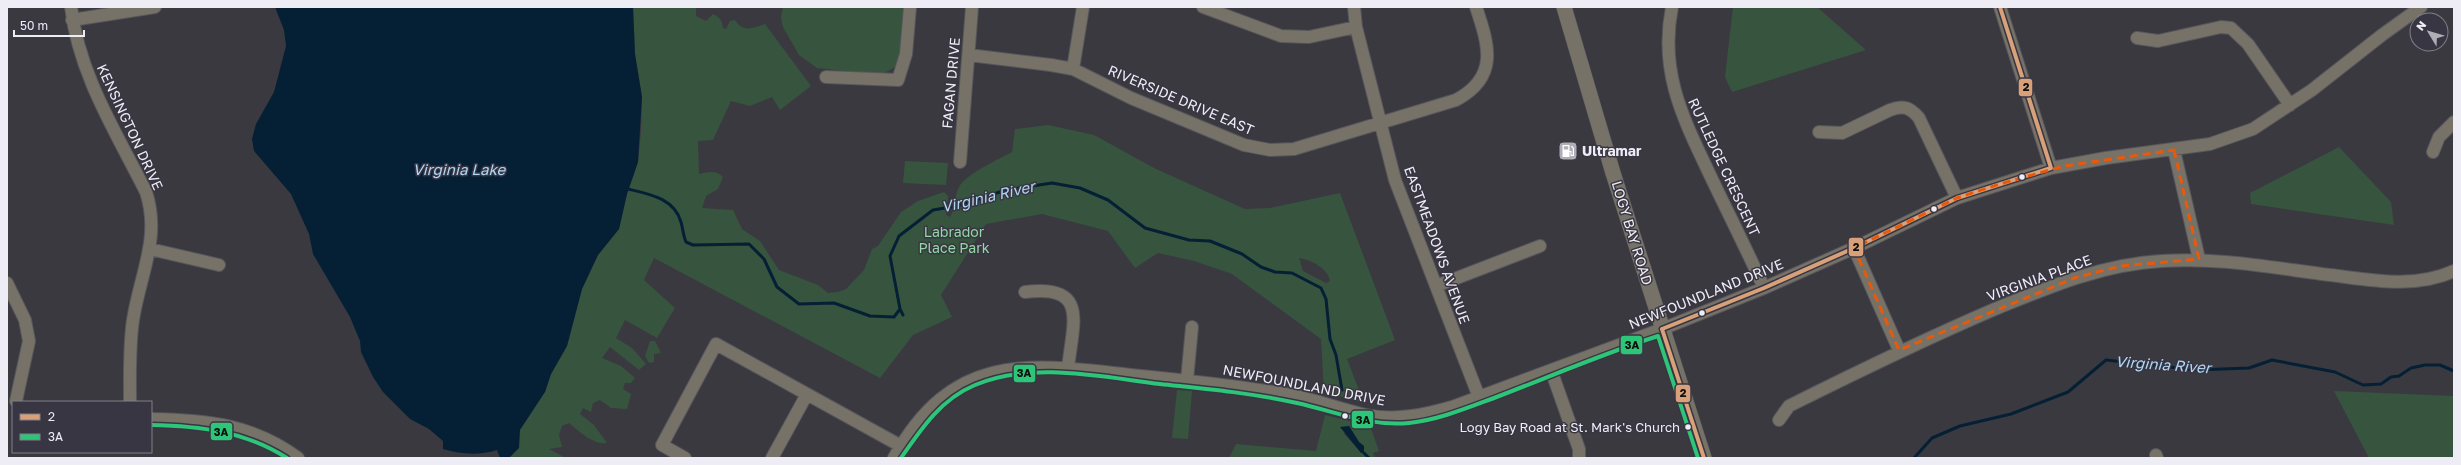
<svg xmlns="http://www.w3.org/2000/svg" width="2461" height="465" viewBox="0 0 2461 465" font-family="'Golos Text',sans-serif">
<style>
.green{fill:#37543f;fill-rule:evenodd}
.water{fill:#052034}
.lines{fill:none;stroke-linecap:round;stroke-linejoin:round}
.stream{stroke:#052034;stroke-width:3}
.minor-casing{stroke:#58565c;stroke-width:14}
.major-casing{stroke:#58565c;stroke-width:16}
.minor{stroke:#767267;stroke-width:12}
.major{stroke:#767268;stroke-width:15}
.bus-1-casing{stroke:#393643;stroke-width:7}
.bus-2-casing{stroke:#393643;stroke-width:7}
.bus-1{stroke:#d9a179;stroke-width:4}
.bus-2{stroke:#2dc577;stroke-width:4}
.marked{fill:none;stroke:#e8590c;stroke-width:3;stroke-dasharray:8 5;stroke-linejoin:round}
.bus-dot{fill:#eeecf4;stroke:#393643;stroke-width:1.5}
.labels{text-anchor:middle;stroke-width:3;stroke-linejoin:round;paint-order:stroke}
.bus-label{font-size:13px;fill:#eeecf4;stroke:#393643;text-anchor:end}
.street-label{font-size:14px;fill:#eeecf4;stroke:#393643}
.poi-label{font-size:14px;font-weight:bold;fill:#eeecf4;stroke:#393643;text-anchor:start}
.park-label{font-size:14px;fill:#94d8a5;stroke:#393643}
.water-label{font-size:15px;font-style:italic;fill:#afd7f5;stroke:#393643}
.line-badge{stroke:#393643;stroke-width:1.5}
.pale-badge-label{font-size:11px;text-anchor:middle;font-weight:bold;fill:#111}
</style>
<rect width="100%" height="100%" fill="#3a3940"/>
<path class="green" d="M 633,7 L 696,7 L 696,16 L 706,21 L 713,14 C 720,17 722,21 723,28 L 726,29 L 730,21 L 735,20 C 743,33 753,28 765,24 L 811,86 L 780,110 L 772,97 L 750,106 L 731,101 L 713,140 L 698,141 L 699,174 C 709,172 716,170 723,177 L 718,189 L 706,196 L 702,208 L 733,210 L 742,229 L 760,241 L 779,270 L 818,285 L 828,293 L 838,292 L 846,289 L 864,270 L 872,249 L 878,246 L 901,212 L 918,201 L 944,192 L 948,196 L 946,215 L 950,217 C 956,208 954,196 959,187 C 966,174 999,159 1012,152 L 1015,129 L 1048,125 L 1094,135 L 1156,169 L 1245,209 L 1270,208 L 1340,193 L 1395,340 L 1347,359 L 1364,403 L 1324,392 L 1321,339 L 1232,274 L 1194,261 L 1158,253 L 1135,268 L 1108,231 L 1042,214 L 986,224 L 941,295 L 952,317 L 913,335 L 880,378 L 654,258 L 644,280 L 675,308 L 657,338 L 625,320 L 616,338 L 632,348 L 646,364 L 639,370 L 610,347 L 602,358 L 621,366 L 635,378 L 631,383 L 625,383 L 623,389 L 631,394 L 627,409 L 611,408 L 600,400 L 593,403 L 591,412 L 583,408 L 580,414 L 594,425 L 607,443 C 593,445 579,431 569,423 L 562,426 L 559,435 L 562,447 L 549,449 L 566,458 L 509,458 L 512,454 L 491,431 L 545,392 L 551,374 L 567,346 L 582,289 L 598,255 L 619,229 L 627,194 L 638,162 L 641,132 L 642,97 L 635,54 ZM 1299,258 C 1311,260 1328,268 1330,281 L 1326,283 L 1303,271 Z
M 783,7 L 905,7 L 899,59 L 895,67 L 881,75 L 817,68 L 799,55 L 783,27 L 781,18 Z
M 1733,7 L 1817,7 L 1866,50 L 1732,92 L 1725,77 Z
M 2339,147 L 2391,202 L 2394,225 L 2251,204 L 2250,193 Z
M 905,161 L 948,163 L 946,185 L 903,183 Z
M 650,341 L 655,341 L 661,353 L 654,354 L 654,362 L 649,363 L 645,356 Z
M 1177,390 L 1192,391 L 1188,439 L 1172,438 Z
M 2334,391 L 2454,396 L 2454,458 L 2369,458 Z
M 1325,415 L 1370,426 L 1379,451 L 1373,453 L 1375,458 L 1229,458 L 1236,444 L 1316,451 ZM 1349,426 L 1359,442 L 1364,446 L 1357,448 L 1344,434 Z"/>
<path class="water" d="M 275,7 L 633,7 L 635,54 L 642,97 L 638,162 L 627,194 L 619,229 L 598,255 L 582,289 L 567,346 L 551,374 L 545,392 L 520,430 L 519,448 L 509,458 L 500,458 L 497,450 C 478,456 461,454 443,449 L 443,441 L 429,429 L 410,419 L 383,392 L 373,377 L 361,352 L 360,341 L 350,317 L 313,254 L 309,234 L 291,194 L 254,151 L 252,139 L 256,124 L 274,92 L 286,46 L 284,30 Z
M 1349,426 L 1359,442 L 1364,446 L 1364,453 L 1361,453 L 1340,427 Z"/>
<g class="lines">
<path class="stream" d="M 628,189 C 649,194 674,198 681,222 C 683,229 683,235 686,242 L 693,245 L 749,244 L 764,259 L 777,287 L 799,304 L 834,303 L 870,316 L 894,317 L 900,309 L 890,256 L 899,236 L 933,210 L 957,206 L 1006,190 L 1052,183 L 1080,188 L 1108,200 L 1145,228 L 1189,240 L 1210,241 L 1242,254 L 1261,267 L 1275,272 L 1292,273 L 1321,288 L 1326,299 L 1330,339 L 1336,355 L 1342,390
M 900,309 L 903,315
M 1364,453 L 1369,458
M 1914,458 L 1932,438 L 1960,426 L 2011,414 L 2068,392 L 2106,360 L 2196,370 L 2249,368 L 2272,360 L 2335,372 L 2363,385 L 2381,384 L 2391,377 L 2399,376 L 2411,368 L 2425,365 L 2440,365 L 2454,371"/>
<g class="minor-casing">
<path id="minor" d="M 71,7 C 79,75 116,132 146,192 C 161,238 140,274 133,320 C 129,347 130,375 130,402
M 1203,7 L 1281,36 L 1309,37 L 1356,27
M 1354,7 L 1356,27 L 1395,180 L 1479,397
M 1672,7 C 1659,72 1683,118 1710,175 C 1728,213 1747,250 1764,288
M 2000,7 L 2051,168
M 72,20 L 155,7
M 2137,38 L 2158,41 L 2221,27 L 2231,28 L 2248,44 L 2290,105
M 969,55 L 1051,65 L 1073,69 L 1131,98 L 1244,145 L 1270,150 L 1294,149 L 1456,100 C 1499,77 1489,46 1476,7
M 1073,69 L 1083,7
M 826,77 L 898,80 L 906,54 L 910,7
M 1819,132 L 1842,133 L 1890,110 C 1903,105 1910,107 1919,118 L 1957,198
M 2174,150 L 2199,259
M 2433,152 L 2439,137 L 2454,122
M 960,162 L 972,7
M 1854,248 L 1899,350
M 150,249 L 219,265
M 7,283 L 25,320 L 29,341 L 16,401
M 1436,286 L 1540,246
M 1025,292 C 1089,284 1073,322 1068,368
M 1551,370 L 1579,449 L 1579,458
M 1187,380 L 1192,327
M 151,419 C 207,420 251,424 298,458
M 1779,420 L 1789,406 C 1857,372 1925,339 1995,309 C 2049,287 2103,264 2162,261 C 2218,257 2274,268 2330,275 C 2371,280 2414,289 2454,271
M 2156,455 L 2157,458
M 685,458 L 662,445 L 716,344 L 901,446
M 772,458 L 806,396
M 894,458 C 955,348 1033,364 1141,376 C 1191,381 1241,386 1290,395 C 1316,400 1340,409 1366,415 C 1395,421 1424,415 1452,407 L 1662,329 L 1764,288 L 1854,248 L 1957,198 L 2051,168 L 2106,158 L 2210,144 L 2253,129 L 2312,90 L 2382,35 L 2421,7"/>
</g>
<g class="major-casing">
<path id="major" d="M 1564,7 L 1613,173 L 1704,458"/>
</g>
<use href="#minor" class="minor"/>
<use href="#major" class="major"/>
<g class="bus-1-casing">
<path id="bus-1" d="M 2000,7 L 2051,168
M 1662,329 L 1764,288 L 1854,248 L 1957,198 L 2051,168
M 1662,329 L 1704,458"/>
</g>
<g class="bus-2-casing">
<path id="bus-2" d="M 151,425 C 199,426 245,431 287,458
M 901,458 C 921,429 941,399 975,385 C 1031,361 1102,377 1160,384 C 1206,389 1252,393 1297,403 C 1334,411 1370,427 1409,423 C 1438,420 1467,408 1494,398 C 1549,377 1602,354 1658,336 L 1698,458"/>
</g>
<use href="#bus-1" class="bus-1"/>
<use href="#bus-2" class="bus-2"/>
</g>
<path class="marked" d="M 2174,150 L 2199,259 L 2121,266 L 2077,277 L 1899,350 L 1854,248 L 1957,198 L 2000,184 L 2064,166 Z"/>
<defs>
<g id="fuel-square" transform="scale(1)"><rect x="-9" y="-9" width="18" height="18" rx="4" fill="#afadb5" stroke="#393643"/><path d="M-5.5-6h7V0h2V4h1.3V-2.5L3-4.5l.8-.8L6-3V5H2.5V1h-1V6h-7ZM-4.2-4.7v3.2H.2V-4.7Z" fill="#fff"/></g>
</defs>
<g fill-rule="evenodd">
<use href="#fuel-square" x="1568" y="151"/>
</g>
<g class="bus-dot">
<circle cx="2022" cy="177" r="3.5"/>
<circle cx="1934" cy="209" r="3.5"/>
<circle cx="1702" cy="313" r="3.5"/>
<circle cx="1345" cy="416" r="3.5"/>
<circle cx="1688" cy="427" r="3.5"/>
</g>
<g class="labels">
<g class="bus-label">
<text x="1680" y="432">Logy Bay Road at St. Mark's Church</text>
</g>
<g class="street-label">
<text transform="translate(951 83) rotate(-85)" y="5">FAGAN DRIVE</text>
<text transform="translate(1181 100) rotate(23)" y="5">RIVERSIDE DRIVE EAST</text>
<text transform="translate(130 127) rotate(65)" y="5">KENSINGTON DRIVE</text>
<text transform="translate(1724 167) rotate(65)" y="5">RUTLEDGE CRESCENT</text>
<text transform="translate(1632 233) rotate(73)" y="5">LOGY BAY ROAD</text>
<text transform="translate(1437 245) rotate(70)" y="5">EASTMEADOWS AVENUE</text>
<text transform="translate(2039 278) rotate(-20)" y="5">VIRGINIA PLACE</text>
<text transform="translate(1706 294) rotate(-22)" y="5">NEWFOUNDLAND DRIVE</text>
<text transform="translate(1304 385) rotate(11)" y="5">NEWFOUNDLAND DRIVE</text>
</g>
<g class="poi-label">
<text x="1582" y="156">Ultramar</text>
</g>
<g class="park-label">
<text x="954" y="237">Labrador<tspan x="954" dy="16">Place Park</tspan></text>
</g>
<g class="water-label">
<text x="459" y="175">Virginia Lake</text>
<text transform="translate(988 197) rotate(-13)" y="5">Virginia River</text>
<text transform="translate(2163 365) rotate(4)" y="5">Virginia River</text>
</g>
</g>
<g class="line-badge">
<rect x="2018" y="78" width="15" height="19" rx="4" fill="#d9a179"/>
<rect x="1848" y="237" width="16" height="20" rx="4" fill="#d9a179"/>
<rect x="1620" y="335" width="23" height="20" rx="4" fill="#2dc577"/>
<rect x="1013" y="364" width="23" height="19" rx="4" fill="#2dc577"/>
<rect x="1675" y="384" width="16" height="19" rx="4" fill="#d9a179"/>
<rect x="1351" y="410" width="23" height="19" rx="4" fill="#2dc577"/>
<rect x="210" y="422" width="23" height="19" rx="4" fill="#2dc577"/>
</g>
<g class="pale-badge-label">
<text x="2026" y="91">2</text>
<text x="1856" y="251">2</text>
<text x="1632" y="349">3A</text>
<text x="1024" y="377">3A</text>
<text x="1683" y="397">2</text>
<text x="1363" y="424">3A</text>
<text x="221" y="436">3A</text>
</g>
<rect width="2461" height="465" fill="none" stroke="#eeecf4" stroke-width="16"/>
<rect x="12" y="401" width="140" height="52" fill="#393643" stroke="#817f8a"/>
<rect x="20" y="414" width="20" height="6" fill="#d9a179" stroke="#817f8a"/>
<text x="48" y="421" font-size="12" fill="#eeecf4">2</text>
<rect x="20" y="434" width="20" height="6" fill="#2dc577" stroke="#817f8a"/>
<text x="48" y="441" font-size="12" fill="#eeecf4">3A</text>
<g transform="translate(2429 32) rotate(308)"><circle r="19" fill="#393643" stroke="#817f8a"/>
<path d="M0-3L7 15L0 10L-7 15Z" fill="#afadb5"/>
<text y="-6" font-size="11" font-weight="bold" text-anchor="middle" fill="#eeecf4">N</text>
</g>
<path d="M14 30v6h70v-6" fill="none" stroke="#eeecf4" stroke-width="2"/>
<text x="20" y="30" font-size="12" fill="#eeecf4" stroke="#393643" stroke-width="3" paint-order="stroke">50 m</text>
</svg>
